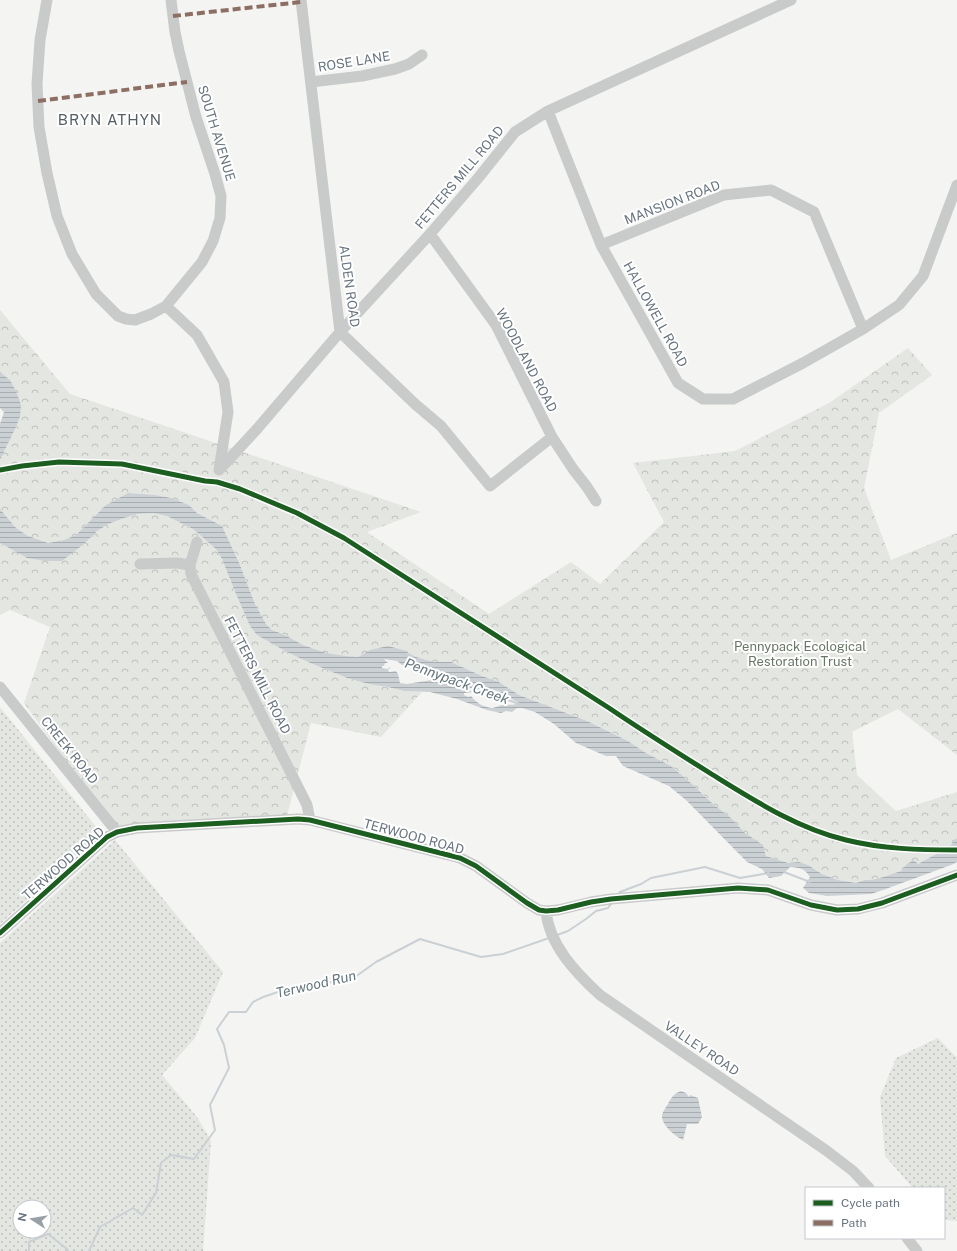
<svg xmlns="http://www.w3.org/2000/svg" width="957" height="1251" viewBox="0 0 957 1251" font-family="'Public Sans',sans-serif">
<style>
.green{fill:url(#green-dots);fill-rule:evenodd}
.forest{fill:url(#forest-crowns)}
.water{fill:url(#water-rules);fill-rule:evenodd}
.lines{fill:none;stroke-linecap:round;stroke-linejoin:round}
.stream{stroke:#cad0d3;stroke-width:2}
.minor{stroke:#c9caca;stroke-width:11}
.quiet{stroke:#8d6e63;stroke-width:4;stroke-dasharray:8 4;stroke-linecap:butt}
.cycleway-casing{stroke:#fff;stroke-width:8}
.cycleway{stroke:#1b5e20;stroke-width:5}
.labels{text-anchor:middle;stroke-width:4;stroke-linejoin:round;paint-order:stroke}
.street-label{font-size:13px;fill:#68747f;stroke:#fff}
.park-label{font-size:13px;fill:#697766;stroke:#fff}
.water-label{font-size:14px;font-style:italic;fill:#64757c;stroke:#fff}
.quarter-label{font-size:15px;letter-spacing:1px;fill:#555e65;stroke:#fff}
</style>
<defs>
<pattern id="green-dots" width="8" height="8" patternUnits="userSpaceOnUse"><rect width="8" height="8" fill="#e4e6e2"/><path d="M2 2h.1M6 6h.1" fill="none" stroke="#bdbfbc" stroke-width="1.8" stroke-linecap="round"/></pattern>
<pattern id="forest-crowns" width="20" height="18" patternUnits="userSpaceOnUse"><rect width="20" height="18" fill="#e4e6e2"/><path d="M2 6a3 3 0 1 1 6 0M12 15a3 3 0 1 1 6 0" fill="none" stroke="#bdbfbc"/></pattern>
<pattern id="water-rules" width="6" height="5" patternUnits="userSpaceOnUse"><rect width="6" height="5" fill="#cad0d3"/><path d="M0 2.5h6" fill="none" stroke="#a8adb0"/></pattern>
</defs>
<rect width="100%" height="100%" fill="#f4f4f3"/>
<path class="green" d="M 0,707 L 101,833 L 0,924 Z
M 115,840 L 223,972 L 195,1038 L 162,1075 L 197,1117 L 211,1141 L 203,1251 L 0,1251 L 0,943 L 52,897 ZM 20,1207 L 44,1207 L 44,1231 L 20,1231 Z
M 938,1038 L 956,1057 L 957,1056 L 957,1221 L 944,1220 L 944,1188 L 913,1188 L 885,1156 L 880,1097 L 896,1058 Z"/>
<path class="forest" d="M 0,310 L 70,394 L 421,512 L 367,532 L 489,614 L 571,562 L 600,584 L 664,522 L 633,463 L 735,451 L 829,403 L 908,348 L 932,375 L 879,413 L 864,488 L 891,560 L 957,533 L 957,755 L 898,709 L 852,732 L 857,775 L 896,811 L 957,792 L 957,838 L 949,847 L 948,852 L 938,853 L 918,864 L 907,864 L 901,871 L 880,878 L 871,880 L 865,880 L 856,883 L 838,880 L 822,874 L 808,865 L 799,862 L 788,863 L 766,856 L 763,845 L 745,833 L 731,818 L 713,804 L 692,784 L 671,766 L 646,753 L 628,741 L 587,721 L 519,695 L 499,682 L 482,676 L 451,662 L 434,662 L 416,657 L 403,650 L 370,650 L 358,657 L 346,656 L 326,653 L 303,645 L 285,635 L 272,630 L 266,624 L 255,604 L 240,565 L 222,526 L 197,513 L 189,505 L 171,498 L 155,495 L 128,493 L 106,505 L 76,535 L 64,540 L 48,543 L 28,536 L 16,528 L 0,509 L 0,460 L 16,427 L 20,417 L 16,391 L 10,380 L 0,372 Z
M 153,513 L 167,516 L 193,529 L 216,549 L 222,559 L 236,594 L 250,626 L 257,635 L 285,651 L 308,662 L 347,678 L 404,691 L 422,692 L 381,737 L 311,723 L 286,820 L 117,832 L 24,703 L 50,627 L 10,610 L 0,615 L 0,543 L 27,558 L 62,561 C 69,555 77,550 84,544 C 89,540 92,534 97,531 C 113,518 134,514 153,513 Z"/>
<path class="water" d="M 0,372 L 10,380 L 16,391 L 21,405 L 20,417 L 16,427 L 0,460 L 0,424 L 4,412 L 0,408 Z
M 128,493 L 155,495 L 171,498 L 189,505 L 197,513 L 222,526 L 240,565 L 255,604 L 266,624 L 272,630 L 285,635 L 303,645 L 326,653 L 346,656 L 358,657 L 370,650 L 388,646 L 403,650 L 416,657 L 434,662 L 451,662 L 482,676 L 499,682 L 519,695 L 587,721 L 628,741 L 646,753 L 671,766 L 692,784 L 713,804 L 731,818 L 745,833 L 763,845 L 766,856 L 788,863 L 799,862 L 808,865 L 822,874 L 838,880 L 856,883 L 865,880 L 871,880 L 880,878 L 901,871 L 907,864 L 914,860 L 918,864 L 938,853 L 948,852 L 949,847 L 957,838 L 957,862 L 951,865 L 883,890 L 871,894 L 827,896 L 809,893 L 803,888 L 810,877 C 804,868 801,868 790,867 L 781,876 L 769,878 L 762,869 L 747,862 L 687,801 L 669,786 L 623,766 L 616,756 L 606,756 L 576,743 L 554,724 L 535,712 L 522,708 L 517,708 L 512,712 L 506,711 L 501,713 L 487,710 L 457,699 L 430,692 L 404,691 L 388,687 L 369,684 L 347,678 L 308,662 L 285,651 L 257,635 L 250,626 L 236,594 L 222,559 L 216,549 L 193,529 L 167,516 L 153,513 L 138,514 L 124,518 L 108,524 L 97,531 L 84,544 L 62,561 L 45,561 L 27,558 L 0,543 L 0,509 L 16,528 L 28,536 L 48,543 L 64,540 L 76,535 L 106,505 ZM 384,659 L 397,661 L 402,665 L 424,669 L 429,671 L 438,679 L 407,684 L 400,683 L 398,674 L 396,671 L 389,672 L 388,670 L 391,667 L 387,669 L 382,668 L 382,666 L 384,666 L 385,663 L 388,663 ZM 478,686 L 497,691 L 519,703 C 511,706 509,704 503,705 C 500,705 497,707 493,708 C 485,708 476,703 471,696 L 468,697 L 464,695 L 464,693 L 472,692 L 468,689 Z
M 681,1091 L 686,1093 L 689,1097 L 690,1095 L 698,1098 L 702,1117 L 698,1124 L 687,1124 L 683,1140 C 675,1136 661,1125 662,1115 C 663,1111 666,1107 668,1104 C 671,1098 674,1093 681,1091 Z"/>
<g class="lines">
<path class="stream" d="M 471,686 L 519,704
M 784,872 L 810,882
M 619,894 L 620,892 L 641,884 L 651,878 L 705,867 L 740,878 L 769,873
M 557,935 L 568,931 L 586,919 L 596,911 L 608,908 L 611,904
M 29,1251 L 29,1242 L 48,1234 L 67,1249 L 68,1251
M 89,1251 L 100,1227 L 133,1208 L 142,1215 L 156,1193 L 161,1163 L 171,1155 L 194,1159 L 215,1130 L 210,1105 L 229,1068 L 224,1045 L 217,1029 L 229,1012 L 246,1012 L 253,1002 L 263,997 L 296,986 L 332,982 L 355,977 L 376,962 L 420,939 L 481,957 L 503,954 L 549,938"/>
<path class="minor" d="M 47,0 L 40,40 L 37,84 L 39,127 L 47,173 L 57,216 L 72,254 L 96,294 L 118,316 L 126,319 L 135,320 L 151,314 L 166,306 L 197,335 L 224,382 L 228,412 L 219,470
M 301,0 L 340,332 L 415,404 L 441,426 L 490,486 L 552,437
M 311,82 L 362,76 L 395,69 L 409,64 L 422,55
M 548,111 L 601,245 L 678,383 L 703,399 L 733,399 L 803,363 L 863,329 L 899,305 L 923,276 L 957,185
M 430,234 L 496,325 L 552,437 L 573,469 L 587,487 L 596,501
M 601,245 L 724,195 L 771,190 L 814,212 L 863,329
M 166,306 L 202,262 L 213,241 L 220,218 L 221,196 L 215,174 L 196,117 L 179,51 L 175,32 L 171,0
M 220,469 L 257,429 L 340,332 L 430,234 L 479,177 L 515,132 L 548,111 L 791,0
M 197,542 L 190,565 L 191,574 L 303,797 L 307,805 L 310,820
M 140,564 L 177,563 L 190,565
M 0,687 L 117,832
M 546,911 C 549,945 576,973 600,995 L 827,1151 L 853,1171 L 869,1188
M 0,933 L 107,837 L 117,832 L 137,828 L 298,819 L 310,820 L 460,858 L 476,866 L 527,903 L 539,910 L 546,911 L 558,910 L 591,902 L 611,899 L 738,888 L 768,890 L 811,905 L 837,910 L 858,909 L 882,903 L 957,875
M 907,1238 L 917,1251"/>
<path class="quiet" d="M 173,16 L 301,2
M 38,101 L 187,82"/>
<g class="cycleway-casing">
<path id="cycleway" d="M 0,470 L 22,466 L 59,462 L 122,464 L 205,481 L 217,482 L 240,489 L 297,513 L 344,538 L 609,708 C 643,731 678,753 713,775 C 755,801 797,828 846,840 C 882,849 920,850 957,850
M 0,933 L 107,837 L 117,832 L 137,828 L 298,819 L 310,820 L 460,858 L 476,866 L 527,903 L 539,910 L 546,911 L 558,910 L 591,902 L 611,899 L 738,888 L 768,890 L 811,905 L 837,910 L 858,909 L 882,903 L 957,875"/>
</g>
<use href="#cycleway" class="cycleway"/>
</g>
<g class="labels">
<g class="street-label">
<text transform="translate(354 61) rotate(-9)" y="5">ROSE LANE</text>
<text transform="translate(217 133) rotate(73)" y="5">SOUTH AVENUE</text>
<text transform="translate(459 177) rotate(-50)" y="5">FETTERS MILL ROAD</text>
<text transform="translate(672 202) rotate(-21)" y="5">MANSION ROAD</text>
<text transform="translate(350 286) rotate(82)" y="5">ALDEN ROAD</text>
<text transform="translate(656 314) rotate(61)" y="5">HALLOWELL ROAD</text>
<text transform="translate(527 360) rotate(62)" y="5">WOODLAND ROAD</text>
<text transform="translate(258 675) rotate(63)" y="5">FETTERS MILL ROAD</text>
<text transform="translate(70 750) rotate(51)" y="5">CREEK ROAD</text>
<text transform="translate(414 836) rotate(15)" y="5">TERWOOD ROAD</text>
<text transform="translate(63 863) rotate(-41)" y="5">TERWOOD ROAD</text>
<text transform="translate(702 1048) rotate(34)" y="5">VALLEY ROAD</text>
</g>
<g class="park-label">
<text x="800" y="651">Pennypack Ecological<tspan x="800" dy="15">Restoration Trust</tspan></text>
</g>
<g class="water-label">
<text transform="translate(457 681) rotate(20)" y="5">Pennypack Creek</text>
<text transform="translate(316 984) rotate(-13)" y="5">Terwood Run</text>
</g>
<g class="quarter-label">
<text x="110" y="125">BRYN ATHYN</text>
</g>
</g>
<rect x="805" y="1187" width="140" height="52" fill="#ffffff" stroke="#c3c7cc"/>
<rect x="813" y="1200" width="20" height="6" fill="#1b5e20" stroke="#c3c7cc"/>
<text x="841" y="1207" font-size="12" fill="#68747f">Cycle path</text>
<rect x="813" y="1220" width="20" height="6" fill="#8d6e63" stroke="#c3c7cc"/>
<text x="841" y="1227" font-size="12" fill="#68747f">Path</text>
<g transform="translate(32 1219) rotate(282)"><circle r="19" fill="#ffffff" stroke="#c3c7cc"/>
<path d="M0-3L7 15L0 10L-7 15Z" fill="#99a1a8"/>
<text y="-6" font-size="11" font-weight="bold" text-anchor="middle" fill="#68747f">N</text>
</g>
</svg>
